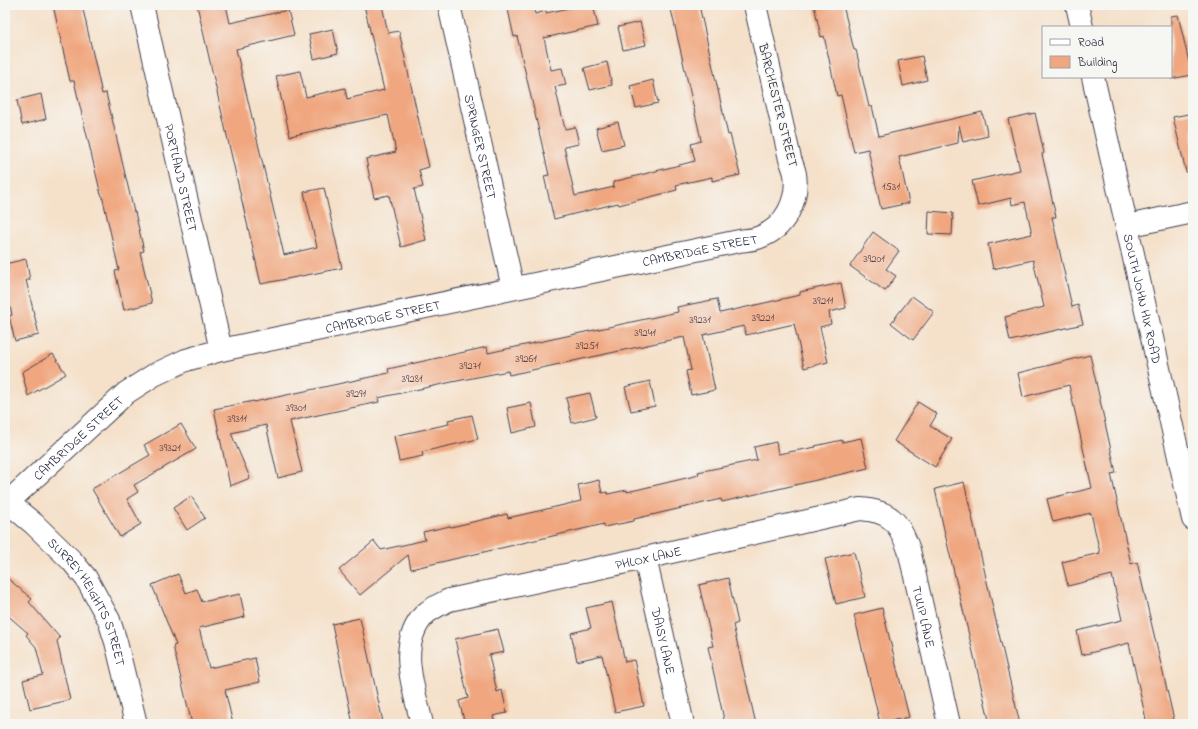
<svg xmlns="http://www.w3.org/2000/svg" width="1198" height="729" viewBox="0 0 1198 729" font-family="'Indie Flower',sans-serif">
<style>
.building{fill:#f0a780}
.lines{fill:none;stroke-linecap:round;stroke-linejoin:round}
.minor-casing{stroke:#423f50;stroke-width:24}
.minor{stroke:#fff;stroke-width:22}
.labels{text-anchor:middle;stroke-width:3;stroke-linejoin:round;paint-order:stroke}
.number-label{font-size:11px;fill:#56434c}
.street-label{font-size:13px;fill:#22223b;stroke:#f6f6f2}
</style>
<rect width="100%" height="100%" fill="#f6f6f2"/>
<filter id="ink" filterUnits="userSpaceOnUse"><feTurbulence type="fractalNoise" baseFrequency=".025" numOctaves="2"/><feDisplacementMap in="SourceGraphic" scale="8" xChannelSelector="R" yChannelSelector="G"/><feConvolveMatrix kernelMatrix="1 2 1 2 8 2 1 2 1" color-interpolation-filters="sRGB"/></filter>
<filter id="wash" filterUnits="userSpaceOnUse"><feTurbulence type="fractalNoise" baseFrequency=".012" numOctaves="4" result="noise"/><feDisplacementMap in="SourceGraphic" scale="16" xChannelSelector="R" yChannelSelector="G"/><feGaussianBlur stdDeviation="0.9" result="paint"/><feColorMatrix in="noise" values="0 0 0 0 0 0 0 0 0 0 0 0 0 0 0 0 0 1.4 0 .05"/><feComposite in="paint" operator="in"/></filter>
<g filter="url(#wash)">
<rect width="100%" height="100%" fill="#f5e1ca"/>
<g id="blocks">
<path class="building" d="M 53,5 L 82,5 L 102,94 L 106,93 L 134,212 L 135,212 L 144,251 L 140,252 L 152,303 L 124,310 L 115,271 L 119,270 L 102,195 L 101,195 L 74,81 L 70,81 Z
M 197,5 L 226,5 L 230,23 L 288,10 L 294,35 L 236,49 L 284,255 L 317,247 L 304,192 L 324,188 L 342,268 L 261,284 Z
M 364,5 L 382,5 L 388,33 L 399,31 L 429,167 L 419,170 L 423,187 L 414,189 L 426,240 L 401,247 L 389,195 L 374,198 L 366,159 L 396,152 L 388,115 L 290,136 L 276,76 L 300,71 L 306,97 L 345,88 L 347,99 L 384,90 Z
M 507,5 L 533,5 L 535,14 L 546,11 L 546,13 L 583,5 L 593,5 L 598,26 L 544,38 L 551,70 L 562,68 L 566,85 L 555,87 L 565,129 L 575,127 L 579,144 L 564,147 L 575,196 L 614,187 L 613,182 L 695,161 L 691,144 L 701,141 L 700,135 L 670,5 L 699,5 L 728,135 L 730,134 L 740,175 L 712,181 L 712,177 L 676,185 L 677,190 L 619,205 L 618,203 L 554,219 L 544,176 L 549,175 L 517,36 L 514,37 Z
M 814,5 L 843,5 L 854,50 L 856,50 L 869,107 L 872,106 L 879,136 L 982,112 L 988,136 L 963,142 L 959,125 L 958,143 L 899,157 L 909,203 L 881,209 L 868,149 L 854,152 L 841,95 L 837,96 L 824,36 L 821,37 Z
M 1178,15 L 1192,75 L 1171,79 L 1171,16 Z
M 640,22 L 646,45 L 623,50 L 618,27 Z
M 333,29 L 338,53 L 314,59 L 309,34 Z
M 922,56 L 927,80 L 903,86 L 898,61 Z
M 607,62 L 612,85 L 590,90 L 584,68 Z
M 653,80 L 658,103 L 636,108 L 630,86 Z
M 41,94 L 46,119 L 22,125 L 17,100 Z
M 1035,113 L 1044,153 L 1042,154 L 1056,217 L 1052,217 L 1072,307 L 1078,305 L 1083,324 L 1010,341 L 1005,317 L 1044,307 L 1033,260 L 993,269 L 988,244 L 1032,234 L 1025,202 L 1012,205 L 1011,198 L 978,206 L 972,181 L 1020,170 L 1008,119 Z
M 1193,113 L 1193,172 L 1186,172 L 1173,117 Z
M 618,122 L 624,145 L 602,150 L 596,128 Z
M 929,211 L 953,213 L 952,235 L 928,234 Z
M 873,232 L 899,251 L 886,269 L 896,276 L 885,291 L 850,266 Z
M 26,259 L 30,280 L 26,280 L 39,335 L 15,341 L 9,316 L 12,315 L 5,282 L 5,264 Z
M 841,283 L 846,308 L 829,312 L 831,324 L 820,327 L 828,362 L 804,368 L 794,324 L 746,335 L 744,326 L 703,335 L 715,390 L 691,395 L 686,371 L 691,370 L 684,337 L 509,375 L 508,371 L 452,382 L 378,398 L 379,402 L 290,421 L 302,472 L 278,478 L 266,425 L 231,433 L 250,478 L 230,486 L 214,409 L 254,401 L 254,402 L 389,373 L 388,369 L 487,347 L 488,353 L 678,312 L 677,307 L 717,299 L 720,313 L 800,295 L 800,292 Z
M 912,296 L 934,312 L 913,340 L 891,323 Z
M 53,354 L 66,374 L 28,396 L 22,372 Z
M 1090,355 L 1116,473 L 1111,474 L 1131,564 L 1137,562 L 1175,724 L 1147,724 L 1129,643 L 1082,655 L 1077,631 L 1122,620 L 1112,575 L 1068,586 L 1062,562 L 1100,553 L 1091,513 L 1053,522 L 1047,499 L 1092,488 L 1081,439 L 1069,385 L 1023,397 L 1018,373 Z
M 650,381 L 655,406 L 631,411 L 625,387 Z
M 590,393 L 596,417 L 572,423 L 566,398 Z
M 918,402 L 937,414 L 930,426 L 952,439 L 935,467 L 894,441 Z
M 531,403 L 536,427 L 512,433 L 507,408 Z
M 472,415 L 478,439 L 422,452 L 423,456 L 399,461 L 394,436 L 449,424 L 448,420 Z
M 181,424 L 196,449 L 134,485 L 138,492 L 127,499 L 141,524 L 120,537 L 92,489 L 150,455 L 144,445 Z
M 861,438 L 868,468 L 722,502 L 721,499 L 634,519 L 634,521 L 604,527 L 604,524 L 411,569 L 408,555 L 360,595 L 339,570 L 374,541 L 381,550 L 425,540 L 423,532 L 450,526 L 451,527 L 507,514 L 508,518 L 581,501 L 578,485 L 599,480 L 602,493 L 607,492 L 608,494 L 627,490 L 627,492 L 699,475 L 698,472 L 757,460 L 754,447 L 776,442 L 778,454 L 816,447 L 815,446 L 842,440 L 842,442 Z
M 964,482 L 1005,660 L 1020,724 L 990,724 L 945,534 L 935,489 Z
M 191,496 L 205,518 L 187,530 L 173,508 Z
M 854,552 L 865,597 L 836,604 L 825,559 Z
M 178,574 L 186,593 L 197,589 L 202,602 L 240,594 L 245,617 L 199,628 L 209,668 L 255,658 L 260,682 L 225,690 L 233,724 L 192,724 L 173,646 L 176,645 L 152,585 Z
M 5,576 L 32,599 L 29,602 L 60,638 L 57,641 L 70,700 L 30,709 L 23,680 L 43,675 L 36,647 L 26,635 L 28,633 L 5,613 Z
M 728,578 L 738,623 L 733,625 L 756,724 L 725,724 L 708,647 L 713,646 L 699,585 Z
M 612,602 L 625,662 L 634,660 L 644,706 L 615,712 L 602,655 L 577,661 L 571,633 L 591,628 L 586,608 Z
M 882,608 L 909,717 L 880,723 L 854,615 Z
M 360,618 L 383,722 L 373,724 L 353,724 L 332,624 Z
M 498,629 L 504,652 L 489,655 L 497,692 L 502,690 L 507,713 L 493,716 L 495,724 L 465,724 L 459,701 L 468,698 L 455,639 Z"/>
</g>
</g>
<g filter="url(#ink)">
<use href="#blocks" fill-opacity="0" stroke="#423f50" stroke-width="1"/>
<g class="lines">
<g class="minor-casing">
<g id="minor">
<path id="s1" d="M 142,5 L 221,350"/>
<path id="s2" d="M 449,5 L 513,288"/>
<path d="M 1077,5 L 1082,27"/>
<path id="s3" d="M 1093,77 L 1193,519"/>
<path d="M 1127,226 L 1193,212"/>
<path id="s4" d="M 5,500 L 34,524 L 72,561 L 86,578 L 109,620 L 116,642 L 136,724"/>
<path id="s5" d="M 8,502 L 126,393 L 154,375 L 186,360 L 221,350 L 739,241 C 745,240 754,240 760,237 C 785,228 799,200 795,174 C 794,169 792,164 790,159 L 755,5"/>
<path id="s6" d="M 645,558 L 683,724"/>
<path id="s7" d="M 422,724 C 414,688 396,645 425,614 C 432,608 441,604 449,600 L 645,558 L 860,509 C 891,511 899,522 909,550 L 949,724"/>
</g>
</g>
<use href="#minor" class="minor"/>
</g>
</g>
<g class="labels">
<g class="number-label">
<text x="891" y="190">1531</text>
<text x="874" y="262">39201</text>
<text x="823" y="304">39211</text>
<text x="763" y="321">39221</text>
<text x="700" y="323">39231</text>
<text x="645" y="336">39241</text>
<text x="587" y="349">39251</text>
<text x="526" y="362">39261</text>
<text x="470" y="369">39271</text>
<text x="412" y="382">39281</text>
<text x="356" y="397">39291</text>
<text x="296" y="411">39301</text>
<text x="237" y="422">39311</text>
<text x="170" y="451">39321</text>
</g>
<g class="street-label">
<text transform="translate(779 105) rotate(76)" y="5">BARCHESTER STREET</text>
<text dy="5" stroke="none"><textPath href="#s2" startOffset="145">SPRINGER STREET</textPath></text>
<text dy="5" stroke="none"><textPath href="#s1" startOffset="177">PORTLAND STREET</textPath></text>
<text dy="5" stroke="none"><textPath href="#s5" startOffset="755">CAMBRIDGE STREET</textPath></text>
<text dy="5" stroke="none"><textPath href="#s3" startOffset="227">SOUTH JOHN HIX ROAD</textPath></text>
<text dy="5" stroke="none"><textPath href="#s5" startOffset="431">CAMBRIDGE STREET</textPath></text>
<text dy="5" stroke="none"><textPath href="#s5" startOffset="95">CAMBRIDGE STREET</textPath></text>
<text dy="5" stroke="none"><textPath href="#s7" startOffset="347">PHLOX LANE</textPath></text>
<text dy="5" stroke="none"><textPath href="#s4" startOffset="134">SURREY HEIGHTS STREET</textPath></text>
<text dy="5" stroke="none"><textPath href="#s7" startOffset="702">TULIP LANE</textPath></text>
<text dy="5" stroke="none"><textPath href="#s6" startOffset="85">DAISY LANE</textPath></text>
</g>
</g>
<rect width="1198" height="729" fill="none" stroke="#f6f6f2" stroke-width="20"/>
<rect x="1042" y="26" width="130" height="52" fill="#f6f6f2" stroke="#a1a1a9"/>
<rect x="1050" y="39" width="20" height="6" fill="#ffffff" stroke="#a1a1a9"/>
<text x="1078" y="46" font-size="12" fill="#22223b">Road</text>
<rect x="1050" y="56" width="20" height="12" fill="#f0a780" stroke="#a1a1a9"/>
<text x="1078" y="66" font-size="12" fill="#22223b">Building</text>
</svg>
